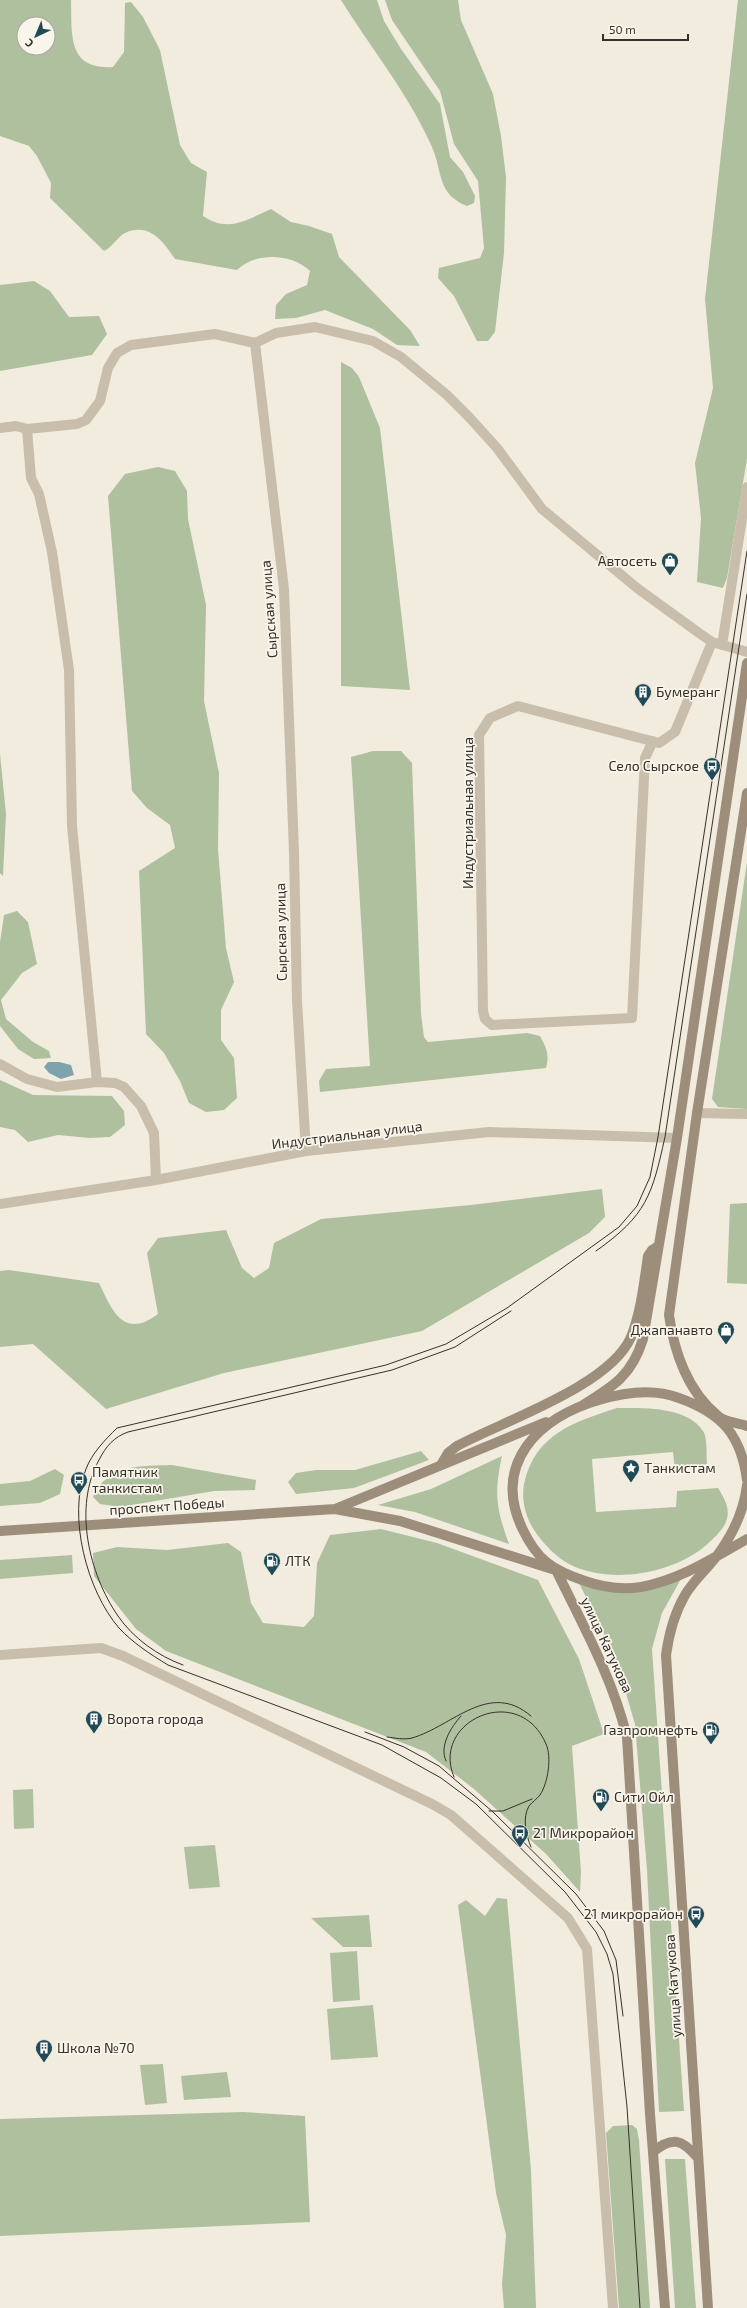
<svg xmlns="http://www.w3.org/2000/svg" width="747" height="2308" viewBox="0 0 747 2308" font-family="'Exo 2',sans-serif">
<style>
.green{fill:#afc09f;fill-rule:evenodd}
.water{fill:#7ea3ad}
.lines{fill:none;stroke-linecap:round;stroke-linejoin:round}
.minor{stroke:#c9beab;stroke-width:10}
.secondary{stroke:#9d8e7c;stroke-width:10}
.tram{stroke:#37302a;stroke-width:1}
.labels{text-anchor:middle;stroke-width:3.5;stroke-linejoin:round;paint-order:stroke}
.poi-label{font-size:14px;fill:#37302a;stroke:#f9f5eb;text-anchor:start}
.street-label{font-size:14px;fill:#37302a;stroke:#f9f5eb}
</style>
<rect width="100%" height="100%" fill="#f1ecde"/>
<path class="green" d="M 0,0 L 71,0 C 72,34 67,70 113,67 L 124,52 L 125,3 L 131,2 L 143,17 L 160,50 L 180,145 L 191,163 L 207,172 L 203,216 C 228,233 246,220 271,209 L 291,222 L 309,226 L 332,234 L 339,257 L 410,330 L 420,346 L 397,345 L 373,329 L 325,310 L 296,318 L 275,319 L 276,305 L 286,294 L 307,285 L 310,271 C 292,253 255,252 237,270 L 175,259 C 163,241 149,222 125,233 C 117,237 113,247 104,251 L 50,198 L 51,183 L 37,156 L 29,146 L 0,136 ZM 24,24 L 48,24 L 48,48 L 24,48 Z
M 341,0 L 377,0 L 384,21 L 401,49 L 440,104 L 450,157 L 463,172 L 475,196 L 474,203 L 467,206 C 437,194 443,173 432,147 C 409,95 371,48 341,0 Z
M 385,0 L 458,0 L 461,20 L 493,94 L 501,136 L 506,177 L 504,253 L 495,332 L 488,341 L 477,341 L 454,296 L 438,278 L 439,268 L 480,258 L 484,248 L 478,181 L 454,144 L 440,91 L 392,20 Z
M 738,0 L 747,0 L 747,459 L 727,578 L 723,588 L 697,582 L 701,518 L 695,463 L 713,388 L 705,299 Z
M 34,281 L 50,291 L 69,317 L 99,316 L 107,334 L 92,355 L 0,371 L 0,285 Z
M 341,362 L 352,368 L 359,377 L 380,428 L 410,690 L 341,686 Z
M 158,467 L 175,471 L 187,491 L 188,519 L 206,605 L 204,701 L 219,773 L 218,849 L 226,948 L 234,982 L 221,1010 L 221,1040 L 234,1058 L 237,1098 L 224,1110 L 206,1112 L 189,1103 L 180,1081 L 164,1053 L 146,1034 L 139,871 L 175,848 L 170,825 L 147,808 L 132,791 L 108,496 L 125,474 Z
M 373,751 L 401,751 L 412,763 L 421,1014 L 424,1037 L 428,1042 L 527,1033 L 540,1036 C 546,1047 550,1055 546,1068 L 320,1092 L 319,1081 L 326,1069 L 370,1066 L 351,757 Z
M 0,754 L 6,814 L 3,876 L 0,873 Z
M 747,862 L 747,1109 L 718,1107 L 712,1099 Z
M 17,911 L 28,922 L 37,964 L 22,973 L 1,1000 L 6,1019 L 33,1042 L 49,1051 L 51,1058 L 34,1059 L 18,1049 L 0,1026 L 0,942 L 4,915 Z
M 0,1080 L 33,1095 L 112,1096 L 124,1111 L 125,1125 L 110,1137 L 90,1138 L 58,1135 L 28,1142 L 15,1130 L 0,1127 Z
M 602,1189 L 605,1217 L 589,1233 L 422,1331 L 224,1373 L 106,1409 L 33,1344 L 0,1347 L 0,1271 L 9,1270 L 99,1283 C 112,1310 123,1340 158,1314 L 147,1253 L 158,1238 L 226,1230 L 242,1268 L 254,1278 L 269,1268 L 274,1243 L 321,1219 L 471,1205 Z
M 747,1203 L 747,1284 L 727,1283 L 730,1204 Z
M 617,1408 C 643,1408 687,1406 703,1431 C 708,1438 706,1456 707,1464 L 675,1470 L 673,1452 L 592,1459 L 596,1512 L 676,1507 L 677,1491 L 718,1488 C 724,1498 730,1507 727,1519 C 724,1530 713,1539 704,1547 C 670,1574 610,1585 569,1564 C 556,1557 545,1545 536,1533 C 526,1519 521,1501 524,1484 C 535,1434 574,1422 617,1408 Z
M 421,1451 L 429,1460 L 354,1488 L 296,1494 L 288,1482 L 296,1473 L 316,1470 L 355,1470 Z
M 502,1456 C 494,1493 496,1508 509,1544 L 415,1512 L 378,1505 L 431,1489 Z
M 172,1465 L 256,1480 L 255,1490 L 214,1491 L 120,1507 L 100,1504 L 93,1497 C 107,1464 142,1466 172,1465 Z
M 55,1469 L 64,1475 L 60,1494 L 40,1503 L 0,1506 L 0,1484 L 30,1481 Z
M 381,1529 L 437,1543 L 538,1580 L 579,1659 L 604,1734 L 572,1746 L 581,1872 L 580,1892 L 546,1854 L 474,1789 L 426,1752 L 166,1651 L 136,1629 L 94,1576 L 93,1553 L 117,1547 L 167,1550 L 228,1543 L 241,1552 L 251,1603 L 263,1623 L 304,1627 L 314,1616 L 317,1563 L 330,1535 Z
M 72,1555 L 73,1573 L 0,1579 L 0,1560 Z
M 681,1579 L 662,1613 L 652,1649 L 684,2111 L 659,2112 L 647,1870 L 635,1724 L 615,1656 L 579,1583 L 598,1589 Z
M 33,1789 L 34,1828 L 14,1829 L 13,1790 Z
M 215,1845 L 220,1887 L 189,1889 L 184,1847 Z
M 497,1898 L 507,1899 L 531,2170 L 536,2308 L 504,2308 L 502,2284 L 506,2235 L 496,2193 L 458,1905 L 466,1900 L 485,1916 Z
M 369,1915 L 372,1947 L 343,1947 L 311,1918 Z
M 357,1951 L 360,2000 L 333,2002 L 330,1953 Z
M 373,2005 L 378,2057 L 331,2060 L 327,2009 Z
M 163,2064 L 167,2103 L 145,2105 L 140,2065 Z
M 227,2072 L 231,2097 L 184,2100 L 181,2076 Z
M 243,2112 L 305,2116 L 310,2222 L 0,2236 L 0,2119 Z
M 632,2125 L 637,2129 L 639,2140 L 650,2308 L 619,2308 L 606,2133 L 613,2126 Z
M 665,2159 L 685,2159 L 696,2308 L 675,2308 Z"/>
<path class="water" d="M 48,1062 L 59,1062 L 71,1065 L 74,1075 L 61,1079 L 49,1073 L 44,1067 Z"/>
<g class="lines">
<path class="minor" d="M 255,343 L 276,333 L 315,327 L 373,341 L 401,357 L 447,395 L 469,417 L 497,448 L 542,509 L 637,588 L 699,633 L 712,642 L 747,652
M 0,428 L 16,426 L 27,429
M 722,645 L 747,487
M 653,741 L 645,758 L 632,1018 L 492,1025 L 485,1019 L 483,1011 L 479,735 L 490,718 L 518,706 L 659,743 L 675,732 L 712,642
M 0,1064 L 27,1079 L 57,1087 L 97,1082 L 115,1083 L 124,1087 L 141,1106 L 154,1133 L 156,1180
M 97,1082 L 72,826 L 69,670 L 52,552 L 39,494 L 31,478 L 27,429 L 77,424 L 86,420 L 100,401 L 108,368 L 117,353 L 131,345 L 215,334 L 255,343 L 284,589 L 294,852 L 297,1001 L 306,1151
M 697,1113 L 747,1114
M 0,1204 L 156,1180 L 306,1151 L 489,1132 L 677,1138
M 0,1655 L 101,1648 L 123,1656 L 432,1804 L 451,1815 L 568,1918 L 587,1949 L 613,2308"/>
<path class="secondary" d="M 747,793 L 697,1113 L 669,1315 C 674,1352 688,1392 718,1416 C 724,1422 739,1423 747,1426
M 583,1405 C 614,1386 632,1375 643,1339 L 677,1138 L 747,663
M 441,1465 L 448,1453 L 457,1446 C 503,1421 610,1386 631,1337 C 641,1312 644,1283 648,1256 L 652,1250 L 657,1247
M 747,1480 C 741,1434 721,1413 679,1398 C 653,1388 625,1392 599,1400 C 539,1417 492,1463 522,1528 C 537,1560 552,1570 585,1581 C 602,1587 622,1590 641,1587 C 680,1580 713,1558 747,1539
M 335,1509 L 546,1422
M 0,1531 L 335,1509 L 400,1521 L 552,1569
M 556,1570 C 583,1625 612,1677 627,1737 L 650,2114 L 665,2308
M 653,2152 C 672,2136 682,2139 698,2158
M 708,2308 L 666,1655 C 669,1633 674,1614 685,1595 C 694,1580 706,1570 716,1557 C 732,1536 744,1510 747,1485"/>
<path class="tram" d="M 596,1251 C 647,1215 652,1195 665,1137 L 747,594
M 183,1665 C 158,1656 133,1638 118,1616 C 89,1574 73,1507 99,1460 C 106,1446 114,1437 128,1432 L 392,1370 L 455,1347 L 511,1311
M 365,1732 L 404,1747 L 439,1766 L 493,1812 L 576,1894 L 604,1931 L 616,1960 L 623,2016
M 387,1737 C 395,1738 404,1740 412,1738 C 453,1726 489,1680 531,1716
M 446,1761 C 439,1746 451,1727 461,1716
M 454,1777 C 430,1721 519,1681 546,1744 C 552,1757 548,1783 540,1795 C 537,1799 532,1802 529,1806 C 522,1818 526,1835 531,1847
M 489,1811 L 503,1811 L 532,1799
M 640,2308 L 627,2107 L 613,1974 L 607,1954 L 596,1932 L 565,1892 L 476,1804 L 441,1778 L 382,1745 L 168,1665 C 150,1654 133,1643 119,1628 C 87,1591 67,1516 86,1469 C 92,1453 105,1440 117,1428 L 386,1365 L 446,1344 L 507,1308 L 619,1227 L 637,1206 L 650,1177 L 658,1137 L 747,551"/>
</g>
<defs>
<g id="shop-pin" transform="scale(0.9)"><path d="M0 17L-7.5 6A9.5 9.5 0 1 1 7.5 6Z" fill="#214a57" stroke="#f9f5eb"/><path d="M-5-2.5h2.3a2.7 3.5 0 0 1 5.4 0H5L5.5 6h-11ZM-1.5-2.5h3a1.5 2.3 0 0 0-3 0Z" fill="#fff"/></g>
<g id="building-pin" transform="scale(0.9)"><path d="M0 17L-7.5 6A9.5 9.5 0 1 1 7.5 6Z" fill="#214a57" stroke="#f9f5eb"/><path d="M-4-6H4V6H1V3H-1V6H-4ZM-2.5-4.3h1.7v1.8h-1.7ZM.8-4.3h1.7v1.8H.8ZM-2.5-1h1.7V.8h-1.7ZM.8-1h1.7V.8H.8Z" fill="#fff"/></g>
<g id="bus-pin" transform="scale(0.9)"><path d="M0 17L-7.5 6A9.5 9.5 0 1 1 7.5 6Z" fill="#214a57" stroke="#f9f5eb"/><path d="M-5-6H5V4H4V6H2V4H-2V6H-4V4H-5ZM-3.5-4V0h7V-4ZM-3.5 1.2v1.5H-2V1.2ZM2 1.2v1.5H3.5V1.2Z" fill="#fff"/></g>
<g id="sight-pin" transform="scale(0.9)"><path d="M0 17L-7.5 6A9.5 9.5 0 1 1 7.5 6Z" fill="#214a57" stroke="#f9f5eb"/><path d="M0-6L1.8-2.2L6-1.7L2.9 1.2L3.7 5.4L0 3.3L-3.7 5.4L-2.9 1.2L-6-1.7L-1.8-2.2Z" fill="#fff"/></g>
<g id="fuel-pin" transform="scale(0.9)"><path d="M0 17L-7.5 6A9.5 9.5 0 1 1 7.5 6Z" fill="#214a57" stroke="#f9f5eb"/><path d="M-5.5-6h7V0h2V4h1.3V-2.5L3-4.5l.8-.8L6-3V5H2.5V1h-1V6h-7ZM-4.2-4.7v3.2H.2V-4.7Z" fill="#fff"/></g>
</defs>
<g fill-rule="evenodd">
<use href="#shop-pin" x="670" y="561"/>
<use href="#building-pin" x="643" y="692"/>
<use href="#bus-pin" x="712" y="766"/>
<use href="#shop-pin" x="726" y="1330"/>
<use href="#sight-pin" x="631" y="1468"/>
<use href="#bus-pin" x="79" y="1480"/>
<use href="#fuel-pin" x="272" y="1561"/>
<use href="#building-pin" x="94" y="1719"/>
<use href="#fuel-pin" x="711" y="1730"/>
<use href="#fuel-pin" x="601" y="1797"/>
<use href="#bus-pin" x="520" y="1833"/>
<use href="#bus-pin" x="696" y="1914"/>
<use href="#building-pin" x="44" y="2048"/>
</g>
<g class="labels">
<g class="poi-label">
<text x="657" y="566" text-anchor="end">Автосеть</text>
<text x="656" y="697">Бумеранг</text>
<text x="699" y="771" text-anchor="end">Село Сырское</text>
<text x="713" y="1335" text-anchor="end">Джапанавто</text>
<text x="644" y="1473">Танкистам</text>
<text x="92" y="1477">Памятник<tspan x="92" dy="16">танкистам</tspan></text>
<text x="285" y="1566">ЛТК</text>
<text x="107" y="1724">Ворота города</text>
<text x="698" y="1735" text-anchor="end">Газпромнефть</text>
<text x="614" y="1802">Сити Ойл</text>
<text x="533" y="1838">21 Микрорайон</text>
<text x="683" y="1919" text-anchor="end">21 микрорайон</text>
<text x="57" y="2053">Школа №70</text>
</g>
<g class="street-label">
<text transform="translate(269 609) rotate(-94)" y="5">Сырская улица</text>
<text transform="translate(468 813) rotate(-90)" y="5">Индустриальная улица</text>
<text transform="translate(281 932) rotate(-91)" y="5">Сырская улица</text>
<text transform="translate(347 1135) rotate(-7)" y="5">Индустриальная улица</text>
<text transform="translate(167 1506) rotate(-4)" y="5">проспект Победы</text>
<text transform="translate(607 1645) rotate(65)" y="5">улица Катукова</text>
<text transform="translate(673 1986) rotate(-94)" y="5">улица Катукова</text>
</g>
</g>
<g transform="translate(36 36) rotate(224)"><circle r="19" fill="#f9f5eb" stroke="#aba69e"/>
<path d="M0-3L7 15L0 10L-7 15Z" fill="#214a57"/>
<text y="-6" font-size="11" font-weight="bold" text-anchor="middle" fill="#37302a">С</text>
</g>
<path d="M603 34v6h85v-6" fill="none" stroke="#37302a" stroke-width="2"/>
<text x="609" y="34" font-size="12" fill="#37302a" stroke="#f9f5eb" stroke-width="3" paint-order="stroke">50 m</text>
</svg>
